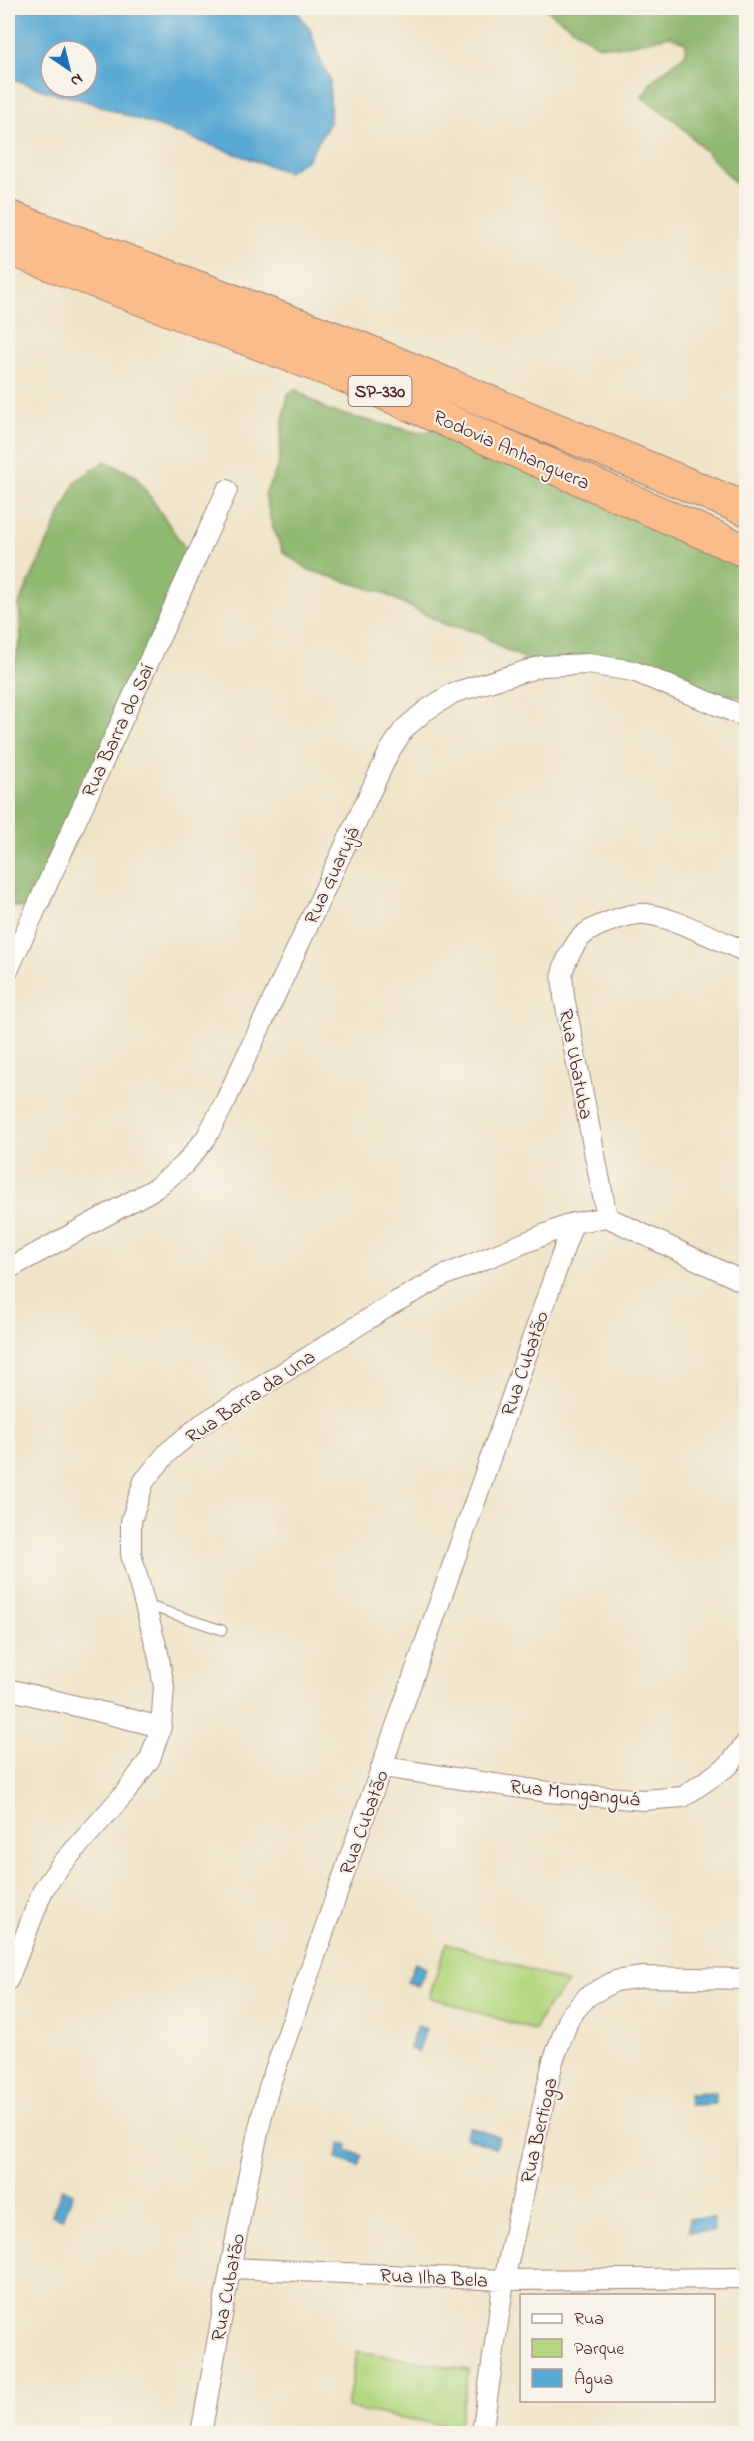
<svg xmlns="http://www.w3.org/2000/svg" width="754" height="2441" viewBox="0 0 754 2441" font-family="'Indie Flower',sans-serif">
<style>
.green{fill:#b4d881;stroke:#7f7c56;stroke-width:1.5}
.forest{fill:#8fb86f;stroke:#6c6c4d;stroke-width:1.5}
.water{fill:#58a9d3;stroke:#51647f;stroke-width:1.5;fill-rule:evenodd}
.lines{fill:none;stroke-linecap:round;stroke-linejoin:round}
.service-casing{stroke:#9c827a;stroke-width:11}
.minor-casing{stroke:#9c827a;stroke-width:22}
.motorway-casing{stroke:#9c827a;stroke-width:35}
.service{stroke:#fff;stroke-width:9}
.minor{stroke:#fff;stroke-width:20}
.motorway{stroke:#f9bc8a;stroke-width:33}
.labels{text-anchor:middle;stroke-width:4.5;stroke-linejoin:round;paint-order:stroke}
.shield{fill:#f7f3e8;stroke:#7e5f64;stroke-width:1.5}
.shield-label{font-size:18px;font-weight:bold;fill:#4a1f2b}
.street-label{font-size:20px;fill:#4a1f2b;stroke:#f7f3e8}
</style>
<rect width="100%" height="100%" fill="#f7f3e8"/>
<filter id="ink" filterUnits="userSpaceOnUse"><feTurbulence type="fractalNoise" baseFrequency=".0167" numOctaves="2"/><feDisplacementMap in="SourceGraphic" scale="12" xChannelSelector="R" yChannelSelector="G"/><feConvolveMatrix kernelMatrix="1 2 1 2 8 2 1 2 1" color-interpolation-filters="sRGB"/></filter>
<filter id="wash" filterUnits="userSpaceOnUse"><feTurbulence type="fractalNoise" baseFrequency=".008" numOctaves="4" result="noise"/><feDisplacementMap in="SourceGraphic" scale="24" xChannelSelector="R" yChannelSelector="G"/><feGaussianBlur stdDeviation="1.35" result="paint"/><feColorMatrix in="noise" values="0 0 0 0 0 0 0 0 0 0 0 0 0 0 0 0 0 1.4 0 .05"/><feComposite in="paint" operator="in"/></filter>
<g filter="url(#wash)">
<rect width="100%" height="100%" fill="#efe4c8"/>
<path class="green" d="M 447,1943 L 568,1983 L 544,2011 L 534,2030 L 429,1997 Z
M 357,2351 L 469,2370 L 459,2428 L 347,2408 Z"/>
<path class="forest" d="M 544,8 L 746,8 L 746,194 L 677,122 L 642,97 L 652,81 L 685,54 L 686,43 L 670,36 L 618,47 L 597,45 Z
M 295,389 L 329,411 L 419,433 L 433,430 L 746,555 L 746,698 L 688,688 L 639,671 L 535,663 L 504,649 L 478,632 L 446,625 L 381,592 L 309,570 L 283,552 L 272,525 L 265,494 L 279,464 L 282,426 L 288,394 Z
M 105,461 L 136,476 L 193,560 L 44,912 L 12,906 L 8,899 L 8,686 L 21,638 L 19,604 L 76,481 Z"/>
<path class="water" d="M 8,8 L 294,8 L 310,29 L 319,57 L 330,80 L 330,123 L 307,160 L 287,172 L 83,100 L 46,91 L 8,77 ZM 51,51 L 87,51 L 87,87 L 51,87 Z
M 415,1963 L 426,1968 L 418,1986 L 407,1982 Z
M 417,2026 L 426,2029 L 418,2052 L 409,2048 Z
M 715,2092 L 715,2104 L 689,2105 L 689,2093 Z
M 469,2127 L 499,2137 L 495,2148 L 465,2137 Z
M 341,2143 L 348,2145 L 347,2150 L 362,2156 L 359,2166 L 336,2159 Z
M 62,2189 L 73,2193 L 63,2219 L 52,2215 Z
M 689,2218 L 714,2218 L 714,2232 L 689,2231 Z"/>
</g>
<g filter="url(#ink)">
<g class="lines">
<g class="service-casing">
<path id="service" d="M 146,1605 L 222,1630"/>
</g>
<g class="minor-casing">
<path id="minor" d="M 8,970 L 227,490
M 607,1217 L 564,997 C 564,989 561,977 563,970 C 566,960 574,945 581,937 C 592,926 631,912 646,914 C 676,918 718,940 746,952
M 607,1217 L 746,1283
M 8,1269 L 156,1188 L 184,1165 L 206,1138 L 226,1100 L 389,752 L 404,729 L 425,711 L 453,693 L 542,666 L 588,664 L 633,671 L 746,717
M 8,1689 L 161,1727
M 383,1767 L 548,1792 L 643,1800 L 683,1797 L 729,1765 L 746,1743
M 8,1980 L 43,1890 L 60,1866 L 125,1793 L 150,1759 L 161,1727 L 164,1687 L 158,1653 L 131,1554 L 131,1521 L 144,1481 L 169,1451 L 202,1424 L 392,1304 L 443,1276 L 573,1223 L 607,1217
M 231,2268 L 504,2280 L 746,2278
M 201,2434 C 222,2318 240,2201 269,2087 L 573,1223
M 482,2434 L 504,2280 L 553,2061 L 570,2016 L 588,1996 L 615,1981 L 643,1977 L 746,1979"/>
</g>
<g class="motorway-casing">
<path id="motorway" d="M 8,217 L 357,347 L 746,509
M 8,248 L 345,376 L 746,551"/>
</g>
<use href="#service" class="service"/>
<use href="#minor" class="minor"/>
<use href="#motorway" class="motorway"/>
</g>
</g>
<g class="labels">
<rect class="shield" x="348.5" y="376" width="63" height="30" rx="4.5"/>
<g class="shield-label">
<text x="380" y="397">SP-330</text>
</g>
<g class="street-label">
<text transform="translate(512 449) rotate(24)" y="7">Rodovia Anhanguera</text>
<text transform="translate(117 730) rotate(-65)" y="7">Rua Barra do Saí</text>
<text transform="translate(331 875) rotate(-65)" y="7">Rua Guarujá</text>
<text transform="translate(577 1064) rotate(79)" y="7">Rua Ubatuba</text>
<text transform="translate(524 1363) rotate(-71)" y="7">Rua Cubatão</text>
<text transform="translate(250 1396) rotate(-34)" y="7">Rua Barra da Una</text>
<text transform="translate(575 1792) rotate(6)" y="7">Rua Monganguá</text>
<text transform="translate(363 1822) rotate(-70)" y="7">Rua Cubatão</text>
<text transform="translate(538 2130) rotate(-77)" y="7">Rua Bertioga</text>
<text transform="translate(434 2277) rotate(3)" y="7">Rua Ilha Bela</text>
<text transform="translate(227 2287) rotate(-79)" y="7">Rua Cubatão</text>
</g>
</g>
<rect width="754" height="2441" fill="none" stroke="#f7f3e8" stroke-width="30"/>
<rect x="520" y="2294" width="195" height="108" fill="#f7f3e8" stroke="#b29e9c" stroke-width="1.5"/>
<rect x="532" y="2314" width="30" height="9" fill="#ffffff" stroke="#b29e9c" stroke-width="1.5"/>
<text x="574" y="2324" font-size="18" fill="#4a1f2b">Rua</text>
<rect x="532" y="2339" width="30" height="18" fill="#b4d881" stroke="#b29e9c" stroke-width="1.5"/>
<text x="574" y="2354" font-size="18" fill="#4a1f2b">Parque</text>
<rect x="532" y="2369" width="30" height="18" fill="#58a9d3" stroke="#b29e9c" stroke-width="1.5"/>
<text x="574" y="2384" font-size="18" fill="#4a1f2b">Água</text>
<g transform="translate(69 69) rotate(145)"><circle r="28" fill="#f7f3e8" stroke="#b29e9c" stroke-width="1.5"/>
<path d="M0-4.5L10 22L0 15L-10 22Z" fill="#1f6fb2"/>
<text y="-9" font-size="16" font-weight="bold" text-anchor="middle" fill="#4a1f2b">N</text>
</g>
</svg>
